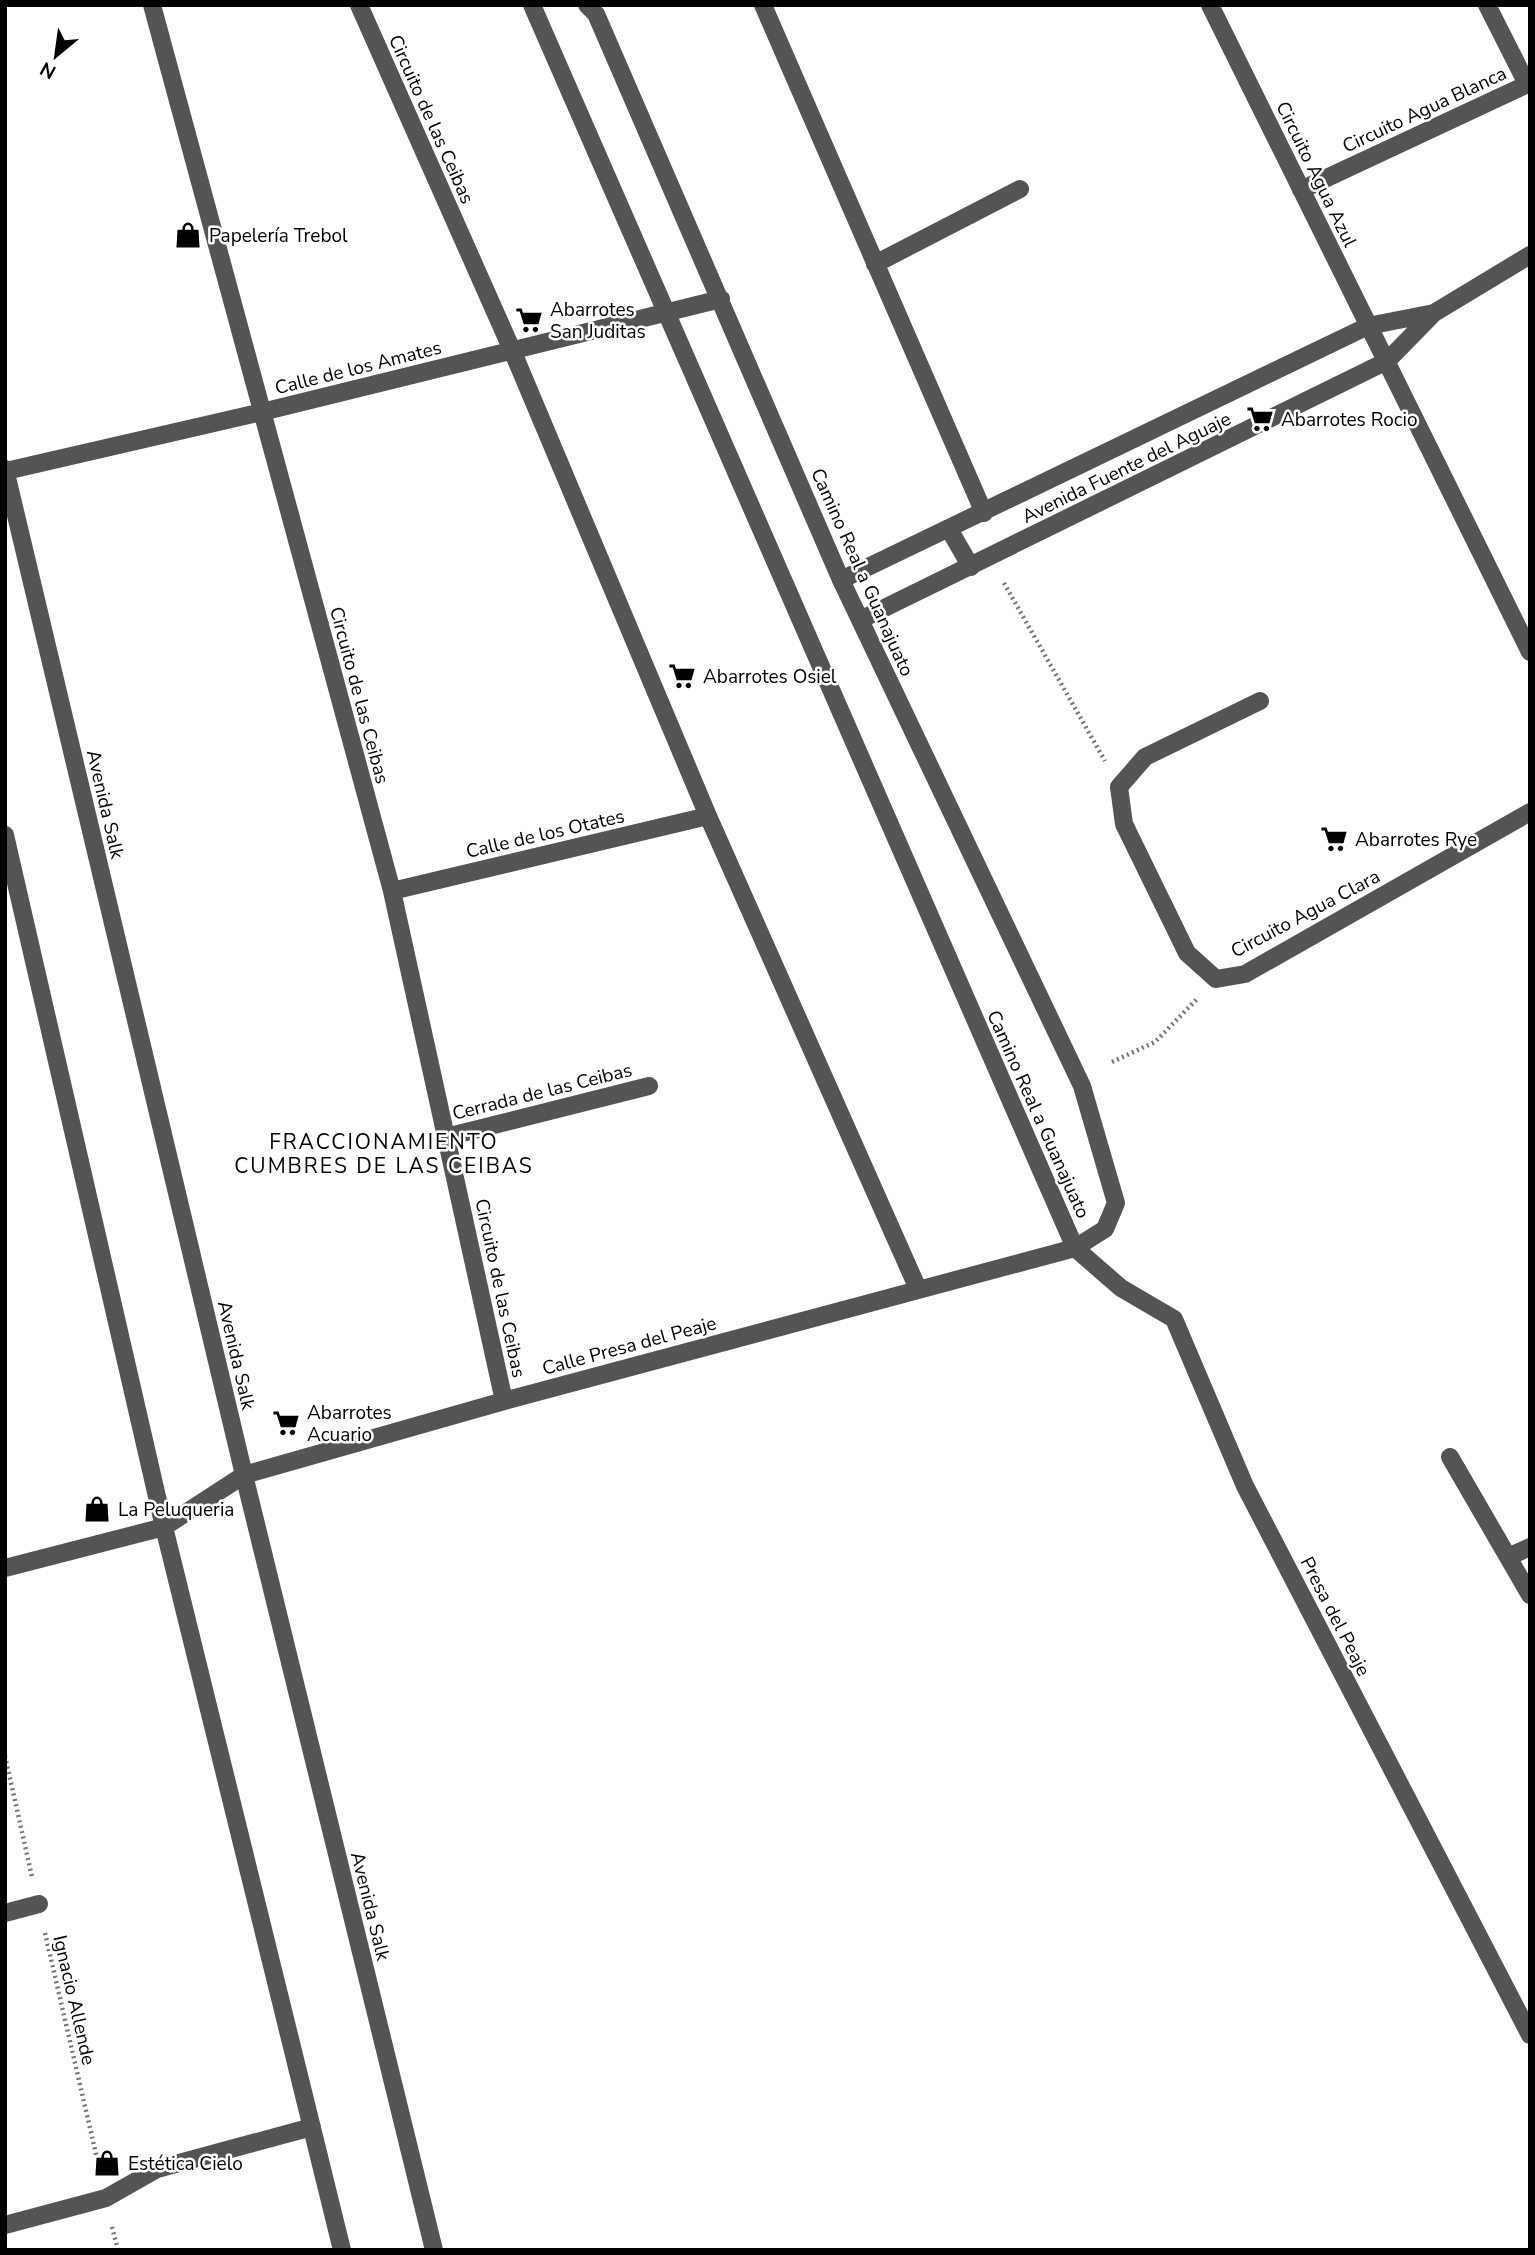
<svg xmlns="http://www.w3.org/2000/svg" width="1535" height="2255" viewBox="0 0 1535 2255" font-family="'Nunito Sans',sans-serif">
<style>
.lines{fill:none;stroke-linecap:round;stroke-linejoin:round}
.path{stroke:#767676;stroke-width:4.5;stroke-dasharray:2 3.5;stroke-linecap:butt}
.minor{stroke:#545454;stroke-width:18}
.labels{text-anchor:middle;stroke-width:5;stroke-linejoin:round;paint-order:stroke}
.street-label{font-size:19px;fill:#000;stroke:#fff}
.poi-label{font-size:19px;fill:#000;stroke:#fff;text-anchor:start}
.neighbourhood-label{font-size:21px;letter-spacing:2px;fill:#000;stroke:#fff}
</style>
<rect width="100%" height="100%" fill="#fff"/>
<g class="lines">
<path class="path" d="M 1004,583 L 1105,761
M 1112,1062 L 1155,1042 L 1197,999
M 5,1756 L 32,1877
M 45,1933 L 99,2167
M 112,2227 L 118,2250"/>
<path class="minor" d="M 152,5 L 392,891 L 504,1401
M 359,5 L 512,350 L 708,816 L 918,1289
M 532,5 L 1075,1248 L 1121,1288 L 1174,1319 L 1245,1486 L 1530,2035
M 763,5 L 984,513
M 1210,5 L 1530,652
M 1487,5 L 1527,84
M 1301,190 L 1530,83
M 875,264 L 1020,189
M 5,469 L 244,1475 L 434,2250
M 6,471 L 262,412 L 721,299
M 949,529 L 971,567
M 841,580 L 1368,326 L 1434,313
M 860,620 L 1387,361 L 1434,313 L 1530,255
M 1260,701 L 1145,757 L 1119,787 L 1124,824 L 1187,953 L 1216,979 L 1245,974 L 1530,812
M 5,835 L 164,1527 L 342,2250
M 392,891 L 708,816
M 446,1137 L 649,1086
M 1450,1457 L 1530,1595
M 1508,1557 L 1530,1547
M 5,1568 L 164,1527 L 244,1475 L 504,1401 L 1075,1248 L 1105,1229 L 1116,1203 L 1082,1086 L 841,580 L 596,14 L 587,5
M 5,1913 L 39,1904
M 5,2225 L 106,2198 L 157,2169 L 312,2127"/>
</g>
<defs>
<g id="shop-bare" transform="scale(2.1)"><path d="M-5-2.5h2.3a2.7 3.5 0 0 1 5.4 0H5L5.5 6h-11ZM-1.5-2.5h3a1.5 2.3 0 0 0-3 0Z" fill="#000" stroke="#fff" stroke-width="2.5" paint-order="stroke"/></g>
<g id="supermarket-bare" transform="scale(2.1)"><path d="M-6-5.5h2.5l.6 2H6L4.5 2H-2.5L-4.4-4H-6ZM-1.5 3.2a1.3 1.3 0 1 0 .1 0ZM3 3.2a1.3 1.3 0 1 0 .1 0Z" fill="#000" stroke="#fff" stroke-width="2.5" paint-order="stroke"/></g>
</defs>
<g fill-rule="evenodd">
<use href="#shop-bare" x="188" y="235"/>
<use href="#supermarket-bare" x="529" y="320"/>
<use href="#supermarket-bare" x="1260" y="419"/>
<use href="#supermarket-bare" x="682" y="676"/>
<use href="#supermarket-bare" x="1334" y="839"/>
<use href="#supermarket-bare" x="286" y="1423"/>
<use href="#shop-bare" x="97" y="1509"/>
<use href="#shop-bare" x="107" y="2163"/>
</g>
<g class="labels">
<g class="street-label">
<text transform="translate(1424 109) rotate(-25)" y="7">Circuito Agua Blanca</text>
<text transform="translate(432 119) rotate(66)" y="7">Circuito de las Ceibas</text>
<text transform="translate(1317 174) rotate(64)" y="7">Circuito Agua Azul</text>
<text transform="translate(358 367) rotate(-14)" y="7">Calle de los Amates</text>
<text transform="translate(1126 467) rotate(-26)" y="7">Avenida Fuente del Aguaje</text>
<text transform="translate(863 572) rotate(66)" y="7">Camino Real a Guanajuato</text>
<text transform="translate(360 695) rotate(75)" y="7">Circuito de las Ceibas</text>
<text transform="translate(106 804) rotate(77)" y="7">Avenida Salk</text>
<text transform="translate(545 833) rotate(-13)" y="7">Calle de los Otates</text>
<text transform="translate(1305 913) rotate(-28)" y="7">Circuito Agua Clara</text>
<text transform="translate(542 1091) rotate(-14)" y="7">Cerrada de las Ceibas</text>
<text transform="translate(1039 1114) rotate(66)" y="7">Camino Real a Guanajuato</text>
<text transform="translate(501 1288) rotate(78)" y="7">Circuito de las Ceibas</text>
<text transform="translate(629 1345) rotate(-15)" y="7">Calle Presa del Peaje</text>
<text transform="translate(237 1355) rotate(77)" y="7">Avenida Salk</text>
<text transform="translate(1336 1616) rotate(63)" y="7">Presa del Peaje</text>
<text transform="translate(371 1906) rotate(76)" y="7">Avenida Salk</text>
<text transform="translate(75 2000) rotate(77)" y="7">Ignacio Allende</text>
</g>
<g class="poi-label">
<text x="209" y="242">Papelería Trebol</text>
<text x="550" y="316">Abarrotes<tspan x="550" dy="22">San Juditas</tspan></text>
<text x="1281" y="426">Abarrotes Rocio</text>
<text x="703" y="683">Abarrotes Osiel</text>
<text x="1355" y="846">Abarrotes Rye</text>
<text x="307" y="1419">Abarrotes<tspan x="307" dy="22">Acuario</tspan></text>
<text x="118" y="1516">La Peluqueria</text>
<text x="128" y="2170">Estética Cielo</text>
</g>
<g class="neighbourhood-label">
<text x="384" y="1149">FRACCIONAMIENTO<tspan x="384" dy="24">CUMBRES DE LAS CEIBAS</tspan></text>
</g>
</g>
<rect width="1535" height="2255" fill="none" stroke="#000000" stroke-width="14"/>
<g transform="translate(56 56) rotate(209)" stroke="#ffffff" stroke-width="5" paint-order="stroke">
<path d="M0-5L12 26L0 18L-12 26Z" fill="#000000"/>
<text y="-10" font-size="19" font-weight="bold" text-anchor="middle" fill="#000000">N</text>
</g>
</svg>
